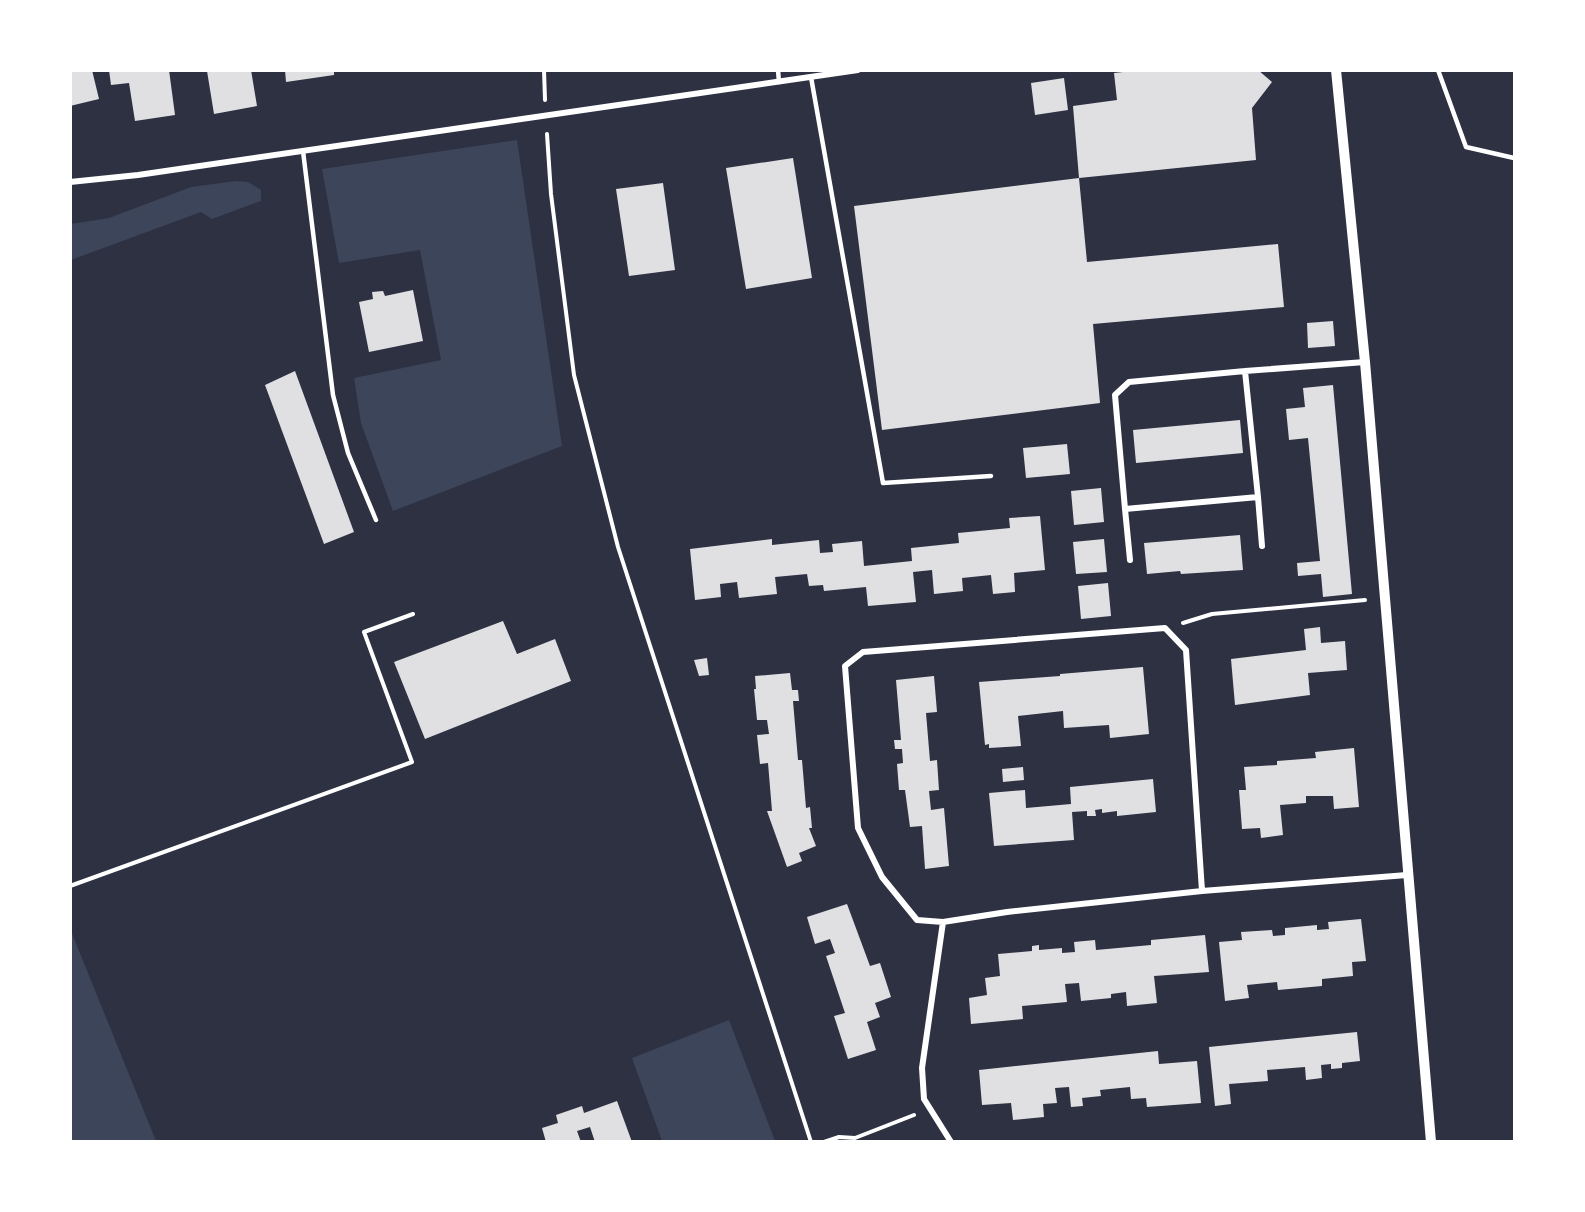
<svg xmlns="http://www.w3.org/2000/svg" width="1585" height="1212" viewBox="0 0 1585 1212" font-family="'Source Sans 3',sans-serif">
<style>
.green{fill:#3c4559}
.building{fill:#e0e0e3}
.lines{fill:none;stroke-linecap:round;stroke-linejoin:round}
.path{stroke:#fff;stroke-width:4}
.service{stroke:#fff;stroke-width:4.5}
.minor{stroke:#fff;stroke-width:6}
.tertiary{stroke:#fff;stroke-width:10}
</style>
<rect width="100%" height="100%" fill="#2d3142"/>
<path class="green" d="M 517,140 L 562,446 L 393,511 L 361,423 L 354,378 L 441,360 L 420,250 L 339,263 L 322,169 Z
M 236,181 L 248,182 L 261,190 L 261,201 L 212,219 L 201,212 L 71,260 L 71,224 L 109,218 L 191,187 Z
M 70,931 L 71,931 L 156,1141 L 71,1141 Z
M 729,1020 L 775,1141 L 662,1141 L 632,1058 Z"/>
<path class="building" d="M 70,70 L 92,70 L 99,99 L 70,106 Z
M 109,70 L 169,70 L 175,115 L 135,121 L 129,83 L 111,85 Z
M 251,70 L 257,106 L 214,114 L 207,71 Z
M 285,70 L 334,70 L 334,75 L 286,82 Z
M 1141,70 L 1258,70 L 1272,82 L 1252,108 L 1256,160 L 1079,178 L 1073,106 L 1117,100 L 1114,73 Z
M 1064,78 L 1068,110 L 1035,115 L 1031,83 Z
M 793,158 L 812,278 L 746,289 L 726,168 Z
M 1079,178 L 1087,262 L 1278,244 L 1284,307 L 1093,324 L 1100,403 L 882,430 L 854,206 Z
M 663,183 L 675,270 L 629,276 L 616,189 Z
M 413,290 L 423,341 L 369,352 L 359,302 L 373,299 L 372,292 L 383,291 L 385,296 Z
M 1333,321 L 1335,346 L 1308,348 L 1307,323 Z
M 295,371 L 354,532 L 324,544 L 265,385 Z
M 1333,385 L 1352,594 L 1323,597 L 1321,574 L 1298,576 L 1297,563 L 1320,561 L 1308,438 L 1289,440 L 1286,409 L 1305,407 L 1303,388 Z
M 1240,420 L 1243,453 L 1136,463 L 1133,430 Z
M 1067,444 L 1070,474 L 1026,478 L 1023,448 Z
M 1101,488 L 1104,522 L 1074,525 L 1071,491 Z
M 1040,516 L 1045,570 L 1014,573 L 1015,592 L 993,594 L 991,575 L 962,578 L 963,591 L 934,594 L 932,570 L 913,572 L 916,602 L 868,606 L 866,587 L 824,591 L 823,585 L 809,586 L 807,574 L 775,577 L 777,594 L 739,598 L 737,582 L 720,584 L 721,597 L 695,600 L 690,549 L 772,539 L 772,545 L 819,540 L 820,553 L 833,552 L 832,544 L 862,541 L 864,566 L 912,561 L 911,548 L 959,543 L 958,533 L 1010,528 L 1009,518 Z
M 1240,535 L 1243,570 L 1181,574 L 1180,571 L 1147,574 L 1144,543 Z
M 1104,539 L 1107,572 L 1076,574 L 1073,542 Z
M 1108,583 L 1111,616 L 1081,619 L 1078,586 Z
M 503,621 L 517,654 L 555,639 L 571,681 L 425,739 L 394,662 Z
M 1320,627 L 1321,643 L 1345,641 L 1347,670 L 1308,673 L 1310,695 L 1235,705 L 1231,659 L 1306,650 L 1304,629 Z
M 707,658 L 709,675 L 699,676 L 694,660 Z
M 1143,667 L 1149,734 L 1110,738 L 1109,725 L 1064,728 L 1063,711 L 1018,716 L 1021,746 L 989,748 L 989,744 L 985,745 L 979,682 L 1060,676 L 1060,674 Z
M 790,673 L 792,690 L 798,690 L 799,701 L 793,701 L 798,760 L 802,760 L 806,808 L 810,807 L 812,828 L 809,828 L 816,846 L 799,853 L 802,861 L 787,867 L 767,811 L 772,811 L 768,763 L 760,764 L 757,735 L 769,734 L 767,720 L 757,720 L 754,689 L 756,689 L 755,676 Z
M 934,676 L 937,712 L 926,713 L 930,761 L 937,760 L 939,790 L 929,791 L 931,810 L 944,808 L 949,866 L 925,869 L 922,826 L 910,827 L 905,790 L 899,790 L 897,764 L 903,763 L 902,749 L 895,749 L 894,740 L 901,740 L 896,680 Z
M 1354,748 L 1359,807 L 1334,809 L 1333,796 L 1306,796 L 1306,803 L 1280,805 L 1283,835 L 1261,838 L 1260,828 L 1242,829 L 1239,790 L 1246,790 L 1244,767 L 1277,765 L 1277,761 L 1316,758 L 1315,752 Z
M 1023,767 L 1024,780 L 1003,782 L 1002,769 Z
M 1153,779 L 1156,812 L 1117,816 L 1117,811 L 1102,813 L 1102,809 L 1095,810 L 1096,816 L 1087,816 L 1087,811 L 1072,812 L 1074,840 L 994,846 L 989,793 L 1025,790 L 1026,808 L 1071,804 L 1070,787 Z
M 847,904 L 870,966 L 880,963 L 891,997 L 875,1003 L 880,1017 L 867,1022 L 876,1050 L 848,1059 L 834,1016 L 845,1013 L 826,956 L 835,953 L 830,939 L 815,944 L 807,917 Z
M 1361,919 L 1366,961 L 1352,962 L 1353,976 L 1322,979 L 1322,986 L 1278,990 L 1277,982 L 1247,985 L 1249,998 L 1225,1001 L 1219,942 L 1242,940 L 1241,932 L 1272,930 L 1273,936 L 1285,935 L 1285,928 L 1317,925 L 1317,930 L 1329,929 L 1328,922 Z
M 1205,935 L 1209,972 L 1154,976 L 1157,1003 L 1127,1006 L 1126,992 L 1111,994 L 1111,998 L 1081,1001 L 1079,983 L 1065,984 L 1067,1002 L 1022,1006 L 1023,1019 L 971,1024 L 969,998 L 987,995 L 985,978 L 1000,976 L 998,954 L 1032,951 L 1032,946 L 1039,945 L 1039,950 L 1062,948 L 1062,953 L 1075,952 L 1074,942 L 1095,940 L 1096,950 L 1151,945 L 1151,940 Z
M 1357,1032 L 1360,1061 L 1342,1063 L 1342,1068 L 1331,1069 L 1331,1064 L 1321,1065 L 1322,1078 L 1306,1080 L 1305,1067 L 1267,1070 L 1268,1081 L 1229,1084 L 1231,1104 L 1215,1106 L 1209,1047 Z
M 1158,1051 L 1159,1064 L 1197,1061 L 1201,1103 L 1147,1107 L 1146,1098 L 1131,1099 L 1130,1087 L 1100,1090 L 1101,1096 L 1082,1098 L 1083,1106 L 1071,1107 L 1069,1087 L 1055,1088 L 1057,1103 L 1043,1104 L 1044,1117 L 1013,1120 L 1011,1103 L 982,1105 L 979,1070 Z
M 617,1101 L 632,1142 L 595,1142 L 590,1127 L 577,1131 L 581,1142 L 546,1142 L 542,1128 L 558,1123 L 556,1115 L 582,1106 L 584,1113 Z"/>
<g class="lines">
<path class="path" d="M 544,70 L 545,100
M 547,134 L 551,194 L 574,375 L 618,547 L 811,1142
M 1183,623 L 1212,614 L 1365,600
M 70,886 L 412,762 L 364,632 L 413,614
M 824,1142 L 839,1137 L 855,1138 L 914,1115"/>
<path class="service" d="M 778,70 L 779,82
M 1438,70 L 1466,147 L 1514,158
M 811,77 L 883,483 L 991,476
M 303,151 L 333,395 L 348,453 L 376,520"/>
<path class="minor" d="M 70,182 L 138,175 L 858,70
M 1245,371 L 1129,382 L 1115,395 L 1125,509 L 1258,497 L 1245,371 L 1365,362
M 1258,497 L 1262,546
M 1125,509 L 1130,560
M 1202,891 L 1007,912 L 943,922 L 917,920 L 882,877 L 858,828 L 845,666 L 863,652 L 1165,628 L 1186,650 L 1202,891 L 1407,875
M 943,922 L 922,1068 L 924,1099 L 951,1142"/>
<path class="tertiary" d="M 1336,70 L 1365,362 L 1431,1142"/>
</g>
<rect width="1585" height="1212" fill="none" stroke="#ffffff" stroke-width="144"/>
</svg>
